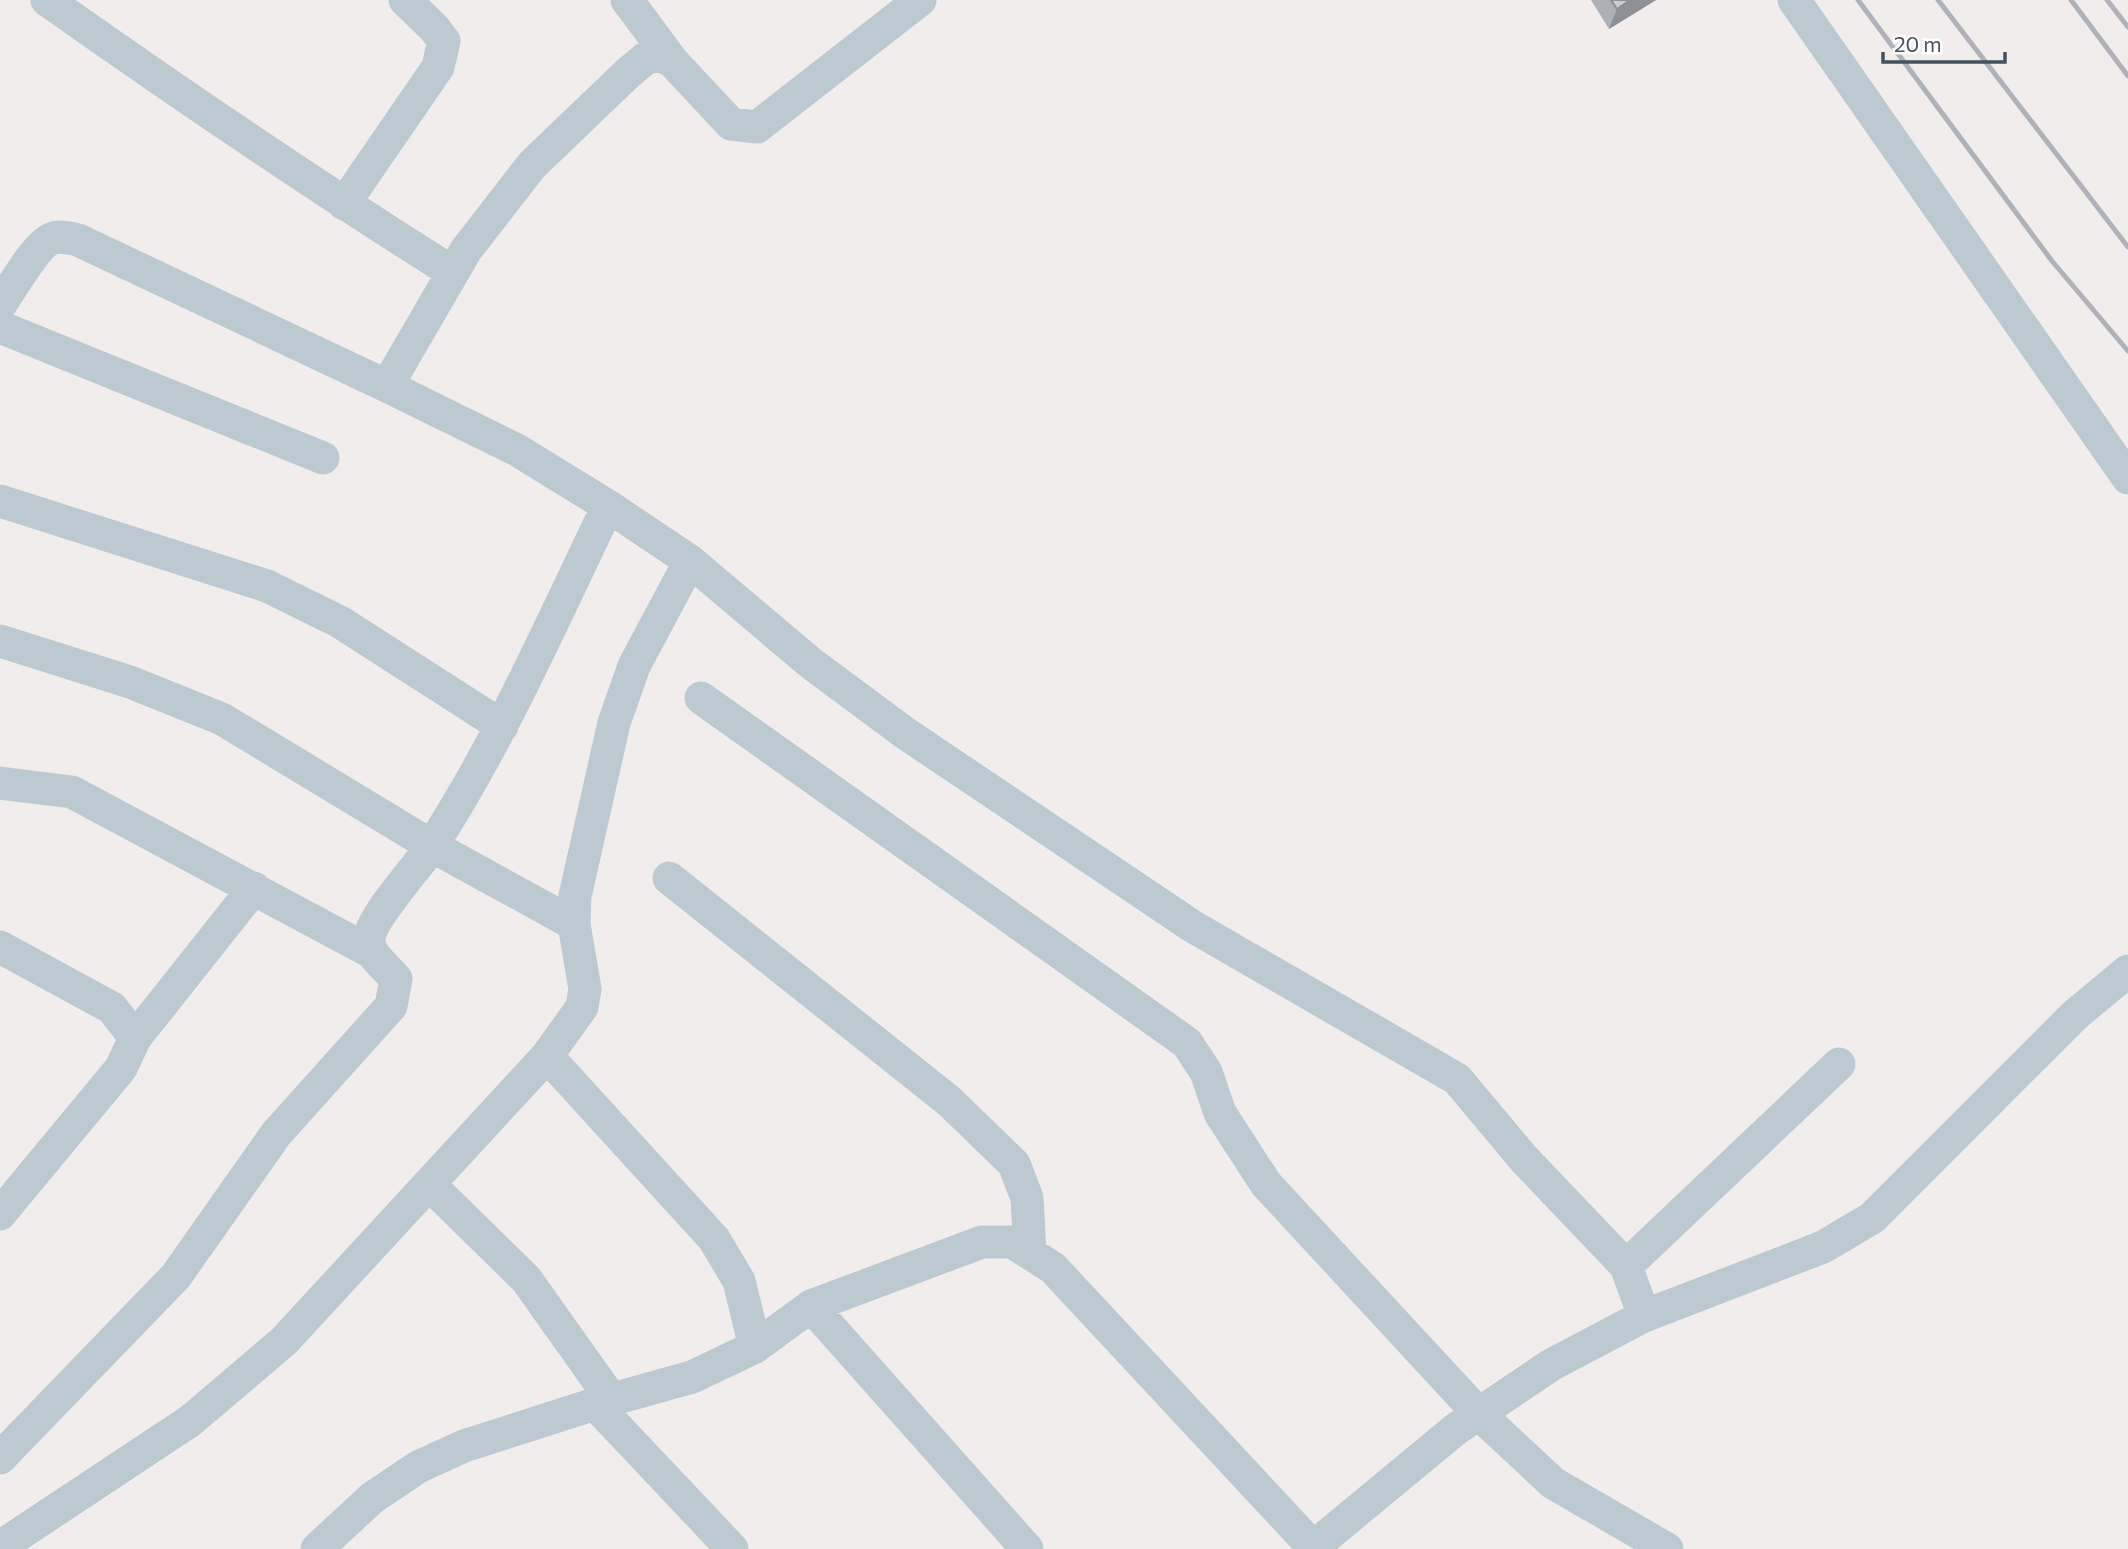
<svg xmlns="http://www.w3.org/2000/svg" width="2128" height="1549" viewBox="0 0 2128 1549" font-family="Commissioner,sans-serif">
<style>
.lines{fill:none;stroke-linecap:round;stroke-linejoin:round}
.minor{stroke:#bdc9d1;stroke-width:33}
.rail{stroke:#afb3b9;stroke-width:5}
.wall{fill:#adb0b5}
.shaded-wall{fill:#8d9094}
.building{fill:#c9cdd3;stroke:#8d9094;stroke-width:2}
</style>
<rect width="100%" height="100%" fill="#f1eded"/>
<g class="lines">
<path class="minor" d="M 47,0 C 180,94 314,185 452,272
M 627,0 L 673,62
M 1794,0 L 2128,478
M 344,204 L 438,67 L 444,41 L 434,28 L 405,0
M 0,305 C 10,291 36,245 51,239 C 60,235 69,238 78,240 L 387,386 L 517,450 L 608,506 L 690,561 L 812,664 L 905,733 L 1192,926 L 1457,1079 L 1524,1159 L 1626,1266 L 1644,1316
M 0,327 L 323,458
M 387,386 L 466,250 L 532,165 L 628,73 L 646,58 L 660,55 L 673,62 L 731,124 L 757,127 L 920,0
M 0,501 L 267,586 L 340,622 L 502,726
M 0,641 L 130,682 L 222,719 L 432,846 L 574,924
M 701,698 L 1187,1043 L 1206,1072 L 1220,1113 L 1266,1184 L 1478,1413 L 1553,1483 L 1667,1549
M 0,783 L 72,792 L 373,953
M 669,878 L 949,1101 L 1014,1164 L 1027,1198 L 1030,1252
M 0,947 L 112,1008 L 135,1038 L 121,1068 L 0,1214
M 135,1038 L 254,888
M 547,1056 L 714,1239 L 739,1281 L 755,1347
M 430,1185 L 526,1279 L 612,1400
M 1626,1266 L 1839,1064
M 811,1306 L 1027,1549
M 595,1404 L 732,1549
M 0,1458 L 176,1276 L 276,1134 L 391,1006 L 396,979 C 388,969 369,955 369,941 C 368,920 420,865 433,844 C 502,737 553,620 608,506
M 0,1547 L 190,1421 L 284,1341 L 547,1056 L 582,1007 L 585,989 L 574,924 L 575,896 L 614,723 L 634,666 L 690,561
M 317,1549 L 372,1498 L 418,1467 L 464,1446 L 595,1404 L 692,1377 L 755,1347 L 811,1306 L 982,1242 L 1012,1242 L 1053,1268 L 1313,1547
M 1311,1549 L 1456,1429 L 1551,1365 L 1644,1316 L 1823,1247 L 1872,1218 L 2075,1015 L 2128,971"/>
<path class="rail" d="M 1858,0 L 2052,261 L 2128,351
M 1938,0 L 2128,247
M 2071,0 L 2128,76
M 2107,0 L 2128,27"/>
</g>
<path class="wall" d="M 1591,0 L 1656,0 L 1609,29 Z"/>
<path class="shaded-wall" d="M 1630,0 L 1656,0 L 1609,29 L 1617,9 Z"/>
<path class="building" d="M 1611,0 L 1630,0 L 1617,9 Z"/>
<path d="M1883 52v10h122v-10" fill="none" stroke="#44525c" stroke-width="3.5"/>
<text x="1894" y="52" font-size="21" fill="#44525c" stroke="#ffffff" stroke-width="5" paint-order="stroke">20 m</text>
</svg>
